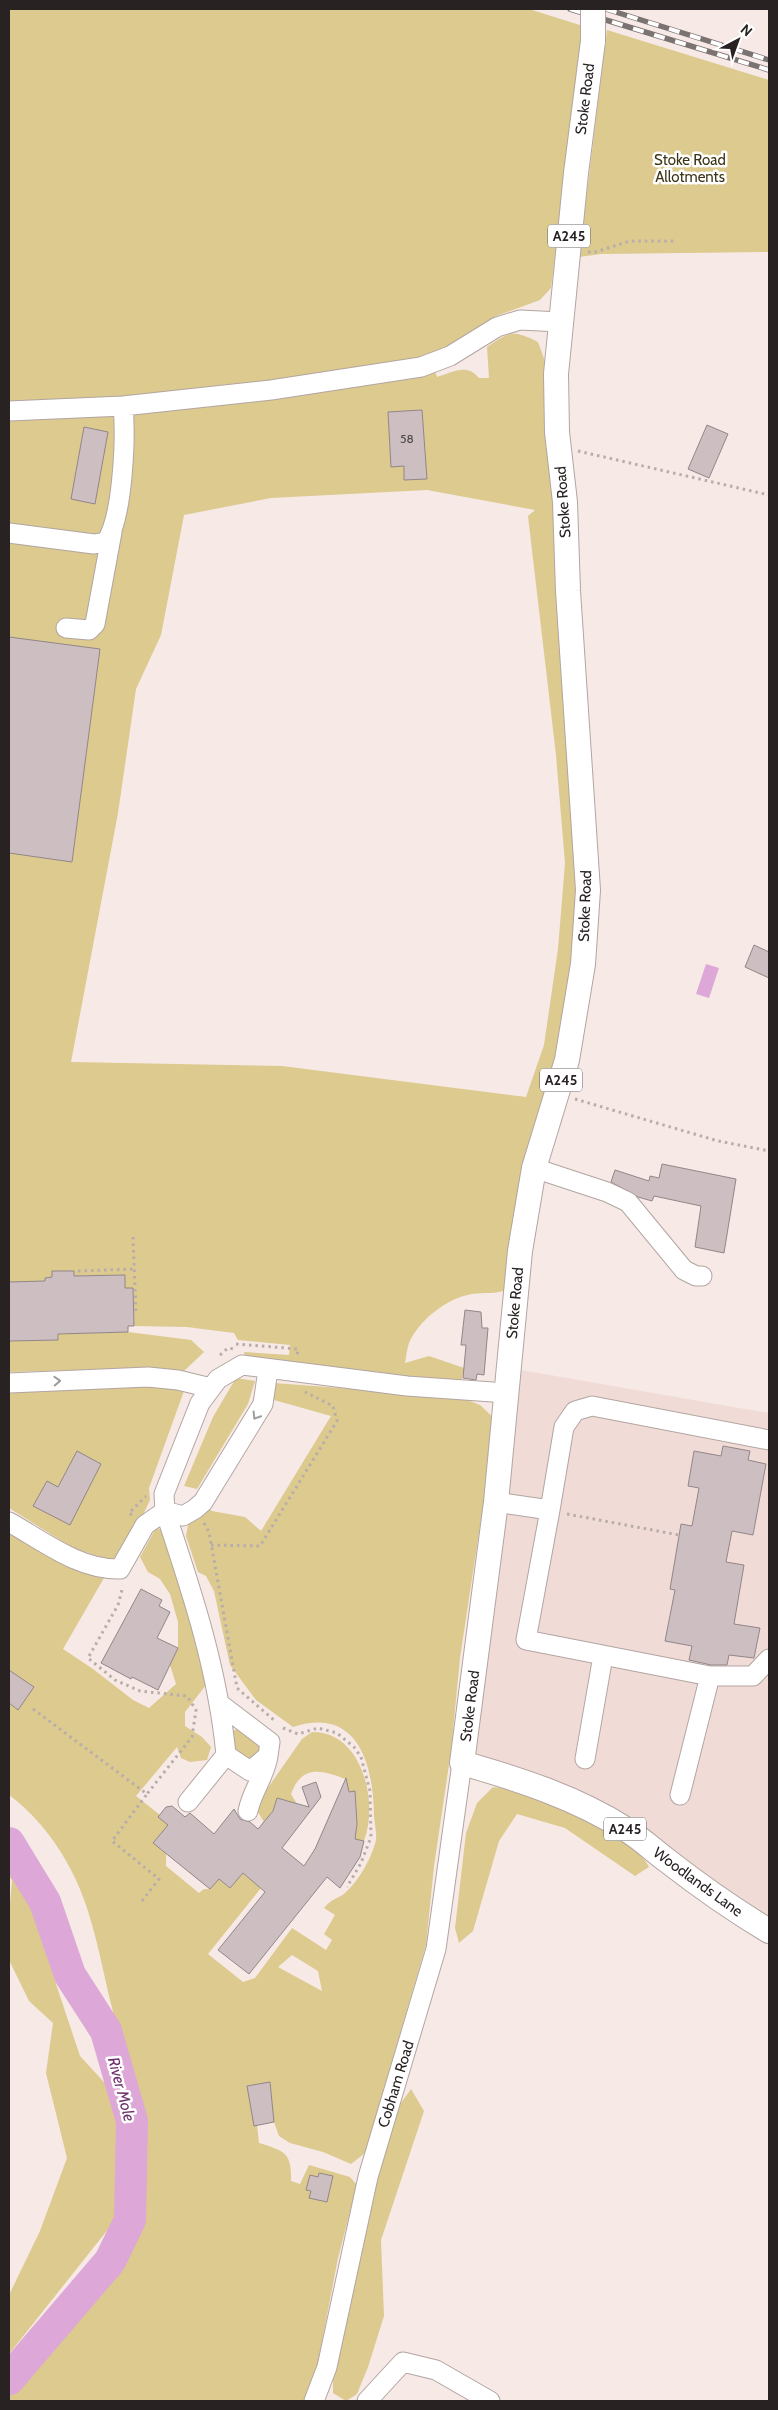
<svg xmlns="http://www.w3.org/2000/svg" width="778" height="2410" viewBox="0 0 778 2410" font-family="Cabin,sans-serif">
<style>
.built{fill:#f1dbd6}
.green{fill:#dcca8e;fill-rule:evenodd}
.water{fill:#dda7d7}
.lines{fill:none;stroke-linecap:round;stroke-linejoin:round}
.river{stroke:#dda7d7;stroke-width:32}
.building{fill:#ccbec1;stroke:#928689}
.minor-casing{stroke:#b2a5a2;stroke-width:21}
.major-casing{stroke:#b2a5a2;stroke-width:26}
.path{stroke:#b8adab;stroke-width:3;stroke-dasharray:2.5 4;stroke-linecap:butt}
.minor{stroke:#fff;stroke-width:19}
.major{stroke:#fff;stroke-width:24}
.rail-casing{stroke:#7b7371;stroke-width:5.5}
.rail{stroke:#fff;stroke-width:4;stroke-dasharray:11;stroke-linecap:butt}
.major-bridge-casing{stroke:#b2a5a2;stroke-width:26;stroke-linecap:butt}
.major-bridge{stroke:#fff;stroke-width:24}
.oneway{stroke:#9e9c9c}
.labels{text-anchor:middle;stroke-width:5;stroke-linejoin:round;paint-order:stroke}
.number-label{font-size:12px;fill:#514a4a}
.shield{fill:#fff;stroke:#686564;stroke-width:1}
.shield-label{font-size:14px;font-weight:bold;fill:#282322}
.street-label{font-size:15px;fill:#282322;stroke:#fff}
.park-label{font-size:15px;fill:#3d3415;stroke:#fff}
.water-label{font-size:16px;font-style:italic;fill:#6e2f6a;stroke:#fff}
</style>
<rect width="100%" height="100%" fill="#f7e9e6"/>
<path class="built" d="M 521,1370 L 769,1413 L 769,1920 L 701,1881 L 602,1802 L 473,1752 Z"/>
<path class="green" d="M 9,9 L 529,9 L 583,26 L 551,288 L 540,300 L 496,316 L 459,342 L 431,358 L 437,377 C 453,372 467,363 479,378 L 489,378 L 487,347 C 509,332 512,329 538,342 L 549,372 L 573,730 L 578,967 L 509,1288 C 500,1295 483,1292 472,1294 C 447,1298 419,1320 409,1343 C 407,1349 406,1357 405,1363 L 429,1356 L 464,1368 L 461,1383 L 247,1363 L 244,1352 L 289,1355 L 290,1345 L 238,1340 L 234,1333 L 187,1327 L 134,1326 L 133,1289 L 125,1288 L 125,1275 L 74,1276 L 74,1271 L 52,1271 L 52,1277 L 45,1278 L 45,1281 L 9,1282 ZM 427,490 L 535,510 L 528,516 L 556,755 L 565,863 L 558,949 L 544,1045 L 526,1097 L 282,1066 L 71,1062 L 118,813 L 136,689 L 161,635 L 184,515 L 271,498 Z
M 607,30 L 769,80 L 769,252 L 601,254 L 579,257 Z
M 128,1332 L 191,1340 L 204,1352 L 184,1371 L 147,1368 L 9,1372 L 9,1341 L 58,1340 L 58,1334 Z
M 236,1378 L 255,1381 L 248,1404 L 197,1489 L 184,1486 L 213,1417 Z
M 274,1383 L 460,1397 L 480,1405 L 496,1420 L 460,1658 L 451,1751 L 434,1866 L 426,1945 L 365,2153 L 351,2164 L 323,2152 L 290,2143 L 279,2136 L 274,2122 L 257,2125 L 259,2143 C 284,2151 292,2152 291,2181 L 300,2184 L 309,2165 L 350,2177 L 357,2185 L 338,2258 L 317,2367 L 304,2401 L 9,2401 L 9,2396 C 50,2343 120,2287 140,2222 C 143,2212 141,2199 141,2188 C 142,2166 147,2142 144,2120 C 140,2088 126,2057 117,2026 C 102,1975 96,1917 71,1870 C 57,1842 34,1813 9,1795 L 9,1532 L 104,1578 L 63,1649 L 93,1669 L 133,1700 L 149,1708 L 176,1684 L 170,1665 L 178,1648 L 178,1622 L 170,1594 L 160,1579 L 148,1572 L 140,1557 L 156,1528 L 165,1530 L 177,1559 L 206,1685 L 185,1712 L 185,1726 L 202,1737 L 211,1747 L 207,1760 L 190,1762 L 181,1758 L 177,1747 L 136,1796 L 160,1815 L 161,1819 L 168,1825 L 153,1843 L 166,1854 L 166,1866 L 199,1893 L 204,1889 L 210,1889 L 219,1879 L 230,1888 L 243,1873 L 261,1888 L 208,1954 L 243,1982 L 255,1978 L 292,1928 L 326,1950 L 332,1940 L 324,1934 L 335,1915 L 324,1908 C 332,1898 338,1899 345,1893 C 359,1881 372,1857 376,1840 C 377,1833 374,1821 374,1814 C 373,1763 357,1706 293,1727 L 256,1700 L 230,1665 L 214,1591 L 206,1576 L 198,1572 L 186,1536 L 188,1525 L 208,1507 L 212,1511 L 245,1517 L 261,1531 L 331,1416 L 274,1400 ZM 292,1955 L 318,1971 L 322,1991 L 278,1967 Z
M 145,1384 L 177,1388 L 184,1391 L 149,1488 L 150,1500 L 125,1553 L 113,1561 L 73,1548 L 9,1508 L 9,1392 Z
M 240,1727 L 266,1746 L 262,1757 L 238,1761 L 227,1735 Z
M 312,1732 C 362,1731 379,1802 364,1841 L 355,1839 L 357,1824 L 355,1791 L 349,1792 L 346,1779 C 321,1770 302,1764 291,1794 L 297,1804 L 277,1798 L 273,1811 L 264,1822 L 258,1812 L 260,1799 L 302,1739 Z
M 493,1787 C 510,1790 530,1791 546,1797 C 575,1808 636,1839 649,1867 L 635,1876 L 565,1828 L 517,1814 L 499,1841 L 473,1931 L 459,1943 L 455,1928 L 466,1833 L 477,1803 Z
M 9,1860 L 15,1867 L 43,1937 L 57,1987 L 80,2056 L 113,2092 L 124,2177 L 113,2223 L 9,2354 L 9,2295 L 40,2231 L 67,2158 L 46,2073 L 53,2023 L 29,2001 L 9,1960 L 9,1915 L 12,1880 L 9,1877 Z
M 411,2089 L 424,2111 L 381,2240 L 384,2316 L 368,2367 L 357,2394 L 346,2401 L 333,2393 L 333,2372 L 375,2181 L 401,2103 Z"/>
<path class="water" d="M 706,964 L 719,968 L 709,998 L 696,994 Z"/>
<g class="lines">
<path class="river" d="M 9,1843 L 45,1902 L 70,1975 L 106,2031 L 132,2121 L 130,2220 L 110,2261 L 9,2379"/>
</g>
<path class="building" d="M 422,410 L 427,479 L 404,480 L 404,466 L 391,467 L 388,412 Z
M 707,425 L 728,434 L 709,478 L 688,469 Z
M 84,427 L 108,432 L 95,504 L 71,499 Z
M 9,637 L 100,649 L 72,862 L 9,853 Z
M 754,945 L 769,952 L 769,978 L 745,967 Z
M 662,1164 L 736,1179 L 724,1253 L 695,1247 L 701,1206 L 654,1196 L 652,1201 L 638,1197 L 611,1182 L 615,1170 L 649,1181 L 650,1176 L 659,1178 Z
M 52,1271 L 74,1271 L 74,1276 L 125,1275 L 125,1288 L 133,1288 L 134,1326 L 128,1326 L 128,1332 L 58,1334 L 58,1340 L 9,1341 L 9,1282 L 45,1281 L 45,1278 L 52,1277 Z
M 465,1310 L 481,1312 L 482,1328 L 488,1328 L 484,1375 L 477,1374 L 476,1380 L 463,1378 L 466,1345 L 461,1345 Z
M 723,1446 L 750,1451 L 748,1460 L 766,1464 L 753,1535 L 732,1531 L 726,1562 L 744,1565 L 734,1624 L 760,1628 L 754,1658 L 729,1655 L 727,1665 L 711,1665 L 689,1660 L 692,1646 L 665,1641 L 675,1590 L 670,1589 L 681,1524 L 692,1526 L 699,1488 L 688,1486 L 694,1451 L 721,1456 Z
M 77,1451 L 101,1464 L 70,1525 L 33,1506 L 47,1481 L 58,1487 Z
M 141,1589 L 162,1600 L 159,1606 L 170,1612 L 157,1638 L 178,1648 L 158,1690 L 132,1677 L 131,1679 L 101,1663 Z
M 9,1670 L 34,1687 L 18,1710 L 9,1703 Z
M 346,1778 L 349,1792 L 355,1791 L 357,1824 L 355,1839 L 364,1841 L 360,1857 L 340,1888 L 327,1877 L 249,1974 L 218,1950 L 265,1892 L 243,1873 L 230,1888 L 219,1879 L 210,1889 L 153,1843 L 168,1825 L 158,1817 L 166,1807 L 172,1806 L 185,1817 L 190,1813 L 214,1834 L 234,1809 L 240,1819 L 250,1822 L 258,1829 L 273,1811 L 277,1798 L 309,1807 L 302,1787 L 316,1782 L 321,1797 L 282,1848 L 304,1866 L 315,1849 Z
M 270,2082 L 274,2122 L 254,2126 L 247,2086 Z
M 319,2173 L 333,2176 L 327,2202 L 309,2198 L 311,2191 L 306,2190 L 310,2175 L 318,2177 Z"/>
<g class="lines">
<g class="minor-casing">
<path id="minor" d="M 9,411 L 123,406 L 271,390 L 421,367 L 450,356 L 497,327 L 520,320 L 560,322
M 9,533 L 94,544 L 106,542 C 123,517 126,437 123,406
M 66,628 L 89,630 L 95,624 L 112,532
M 534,1168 L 607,1192 L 628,1202 L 684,1270 L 696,1276 L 702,1276
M 9,1383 L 148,1377 L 178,1380 L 211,1388
M 496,1502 L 550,1510 L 526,1640 L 710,1676 L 753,1676 L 769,1659
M 550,1510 L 564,1427 L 575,1411 L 592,1406 L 769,1440
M 165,1511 C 192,1592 218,1670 226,1755 L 188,1802
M 165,1511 L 183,1516 L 195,1509 L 203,1502 L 263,1404 L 268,1370
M 9,1522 C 43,1541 79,1570 120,1569 L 145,1525 L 165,1511 L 164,1494 L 200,1403 L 218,1379 L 242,1365 L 407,1386 L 507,1393
M 220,1704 L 270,1742 L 268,1756 L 250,1771 L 226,1755
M 585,1759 L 603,1656
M 680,1795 L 710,1676
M 248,1811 C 252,1791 265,1776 268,1756
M 314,2401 L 327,2367 L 368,2177 L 436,1949 L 462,1763
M 367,2401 L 403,2362 L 436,2370 L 490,2401"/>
</g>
<g class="major-casing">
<path id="major" d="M 593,41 L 576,173 L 556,374 L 557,432 L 565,502 L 568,591 L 588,890 L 583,964 L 567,1060 L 534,1168 L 520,1251 L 496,1502 L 462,1763 C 519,1779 577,1798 627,1830 C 642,1839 655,1852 669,1862 C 701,1887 734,1910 769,1931"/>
</g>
<path class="path" d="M 588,252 L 595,252 L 630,241 L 675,241
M 578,451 L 769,495
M 575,1099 L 718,1141 L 769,1151
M 133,1237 L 136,1315
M 78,1271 L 135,1269
M 236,1344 L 298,1349 L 297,1356
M 220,1355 L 228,1348 L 234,1349
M 567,1514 L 679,1535
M 132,1515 L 129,1513 L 146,1496
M 204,1523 L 209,1532 L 237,1688 L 275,1721
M 211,1545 L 260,1546 L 337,1421 L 333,1406 L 305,1392
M 33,1709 L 147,1794 L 192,1737 L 196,1710 L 187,1696 L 140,1691 L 115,1680 L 88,1658 L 118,1605 L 123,1586
M 283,1728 L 298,1734 L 318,1728 L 337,1733 L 354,1747 L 361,1757 L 370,1791 L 371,1837 L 361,1863 L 347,1887
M 142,1901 L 159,1879 L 112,1841 L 147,1794"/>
<use href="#minor" class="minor"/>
<use href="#major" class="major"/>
<g class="rail-casing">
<path id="rail" d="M 570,9 L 769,70
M 606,9 L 769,60"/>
</g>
<use href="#rail" class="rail"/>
<g class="major-bridge-casing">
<path id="major-bridge" d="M 593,41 L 593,9"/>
</g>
<use href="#major-bridge" class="major-bridge"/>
</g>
<defs><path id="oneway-chevron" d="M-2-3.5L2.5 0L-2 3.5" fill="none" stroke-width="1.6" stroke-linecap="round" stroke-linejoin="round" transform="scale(1.25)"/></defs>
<g class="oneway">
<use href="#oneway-chevron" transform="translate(57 1381) rotate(-2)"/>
<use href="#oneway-chevron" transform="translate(256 1416) rotate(122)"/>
</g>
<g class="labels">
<g class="number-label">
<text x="407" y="443">58</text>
</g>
<g class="shield">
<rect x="548" y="224.5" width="42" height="23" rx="4"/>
<rect x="540" y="1068.5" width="42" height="23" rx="4"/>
<rect x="604" y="1817.5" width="42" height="23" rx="4"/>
</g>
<g class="shield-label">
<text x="569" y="241">A245</text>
<text x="561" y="1085">A245</text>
<text x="625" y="1834">A245</text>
</g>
<g class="street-label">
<text transform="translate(585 99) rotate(-83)" y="5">Stoke Road</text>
<text transform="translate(563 502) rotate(-94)" y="5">Stoke Road</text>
<text transform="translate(585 906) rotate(-88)" y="5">Stoke Road</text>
<text transform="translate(515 1303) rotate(-85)" y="5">Stoke Road</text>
<text transform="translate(470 1706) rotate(-83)" y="5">Stoke Road</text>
<text transform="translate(698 1882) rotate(36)" y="5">Woodlands Lane</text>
<text transform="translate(396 2084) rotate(-73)" y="5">Cobham Road</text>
</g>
<g class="park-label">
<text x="690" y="165">Stoke Road<tspan x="690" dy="17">Allotments</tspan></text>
</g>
<g class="water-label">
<text transform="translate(122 2089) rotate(75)" y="6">River Mole</text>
</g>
</g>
<rect width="778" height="2410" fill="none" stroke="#282322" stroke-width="20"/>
<g transform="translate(738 40) rotate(41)" stroke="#ffffff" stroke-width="4" paint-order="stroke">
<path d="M0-4L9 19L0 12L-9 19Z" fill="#282322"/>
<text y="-8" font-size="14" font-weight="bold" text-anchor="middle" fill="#282322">N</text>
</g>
</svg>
